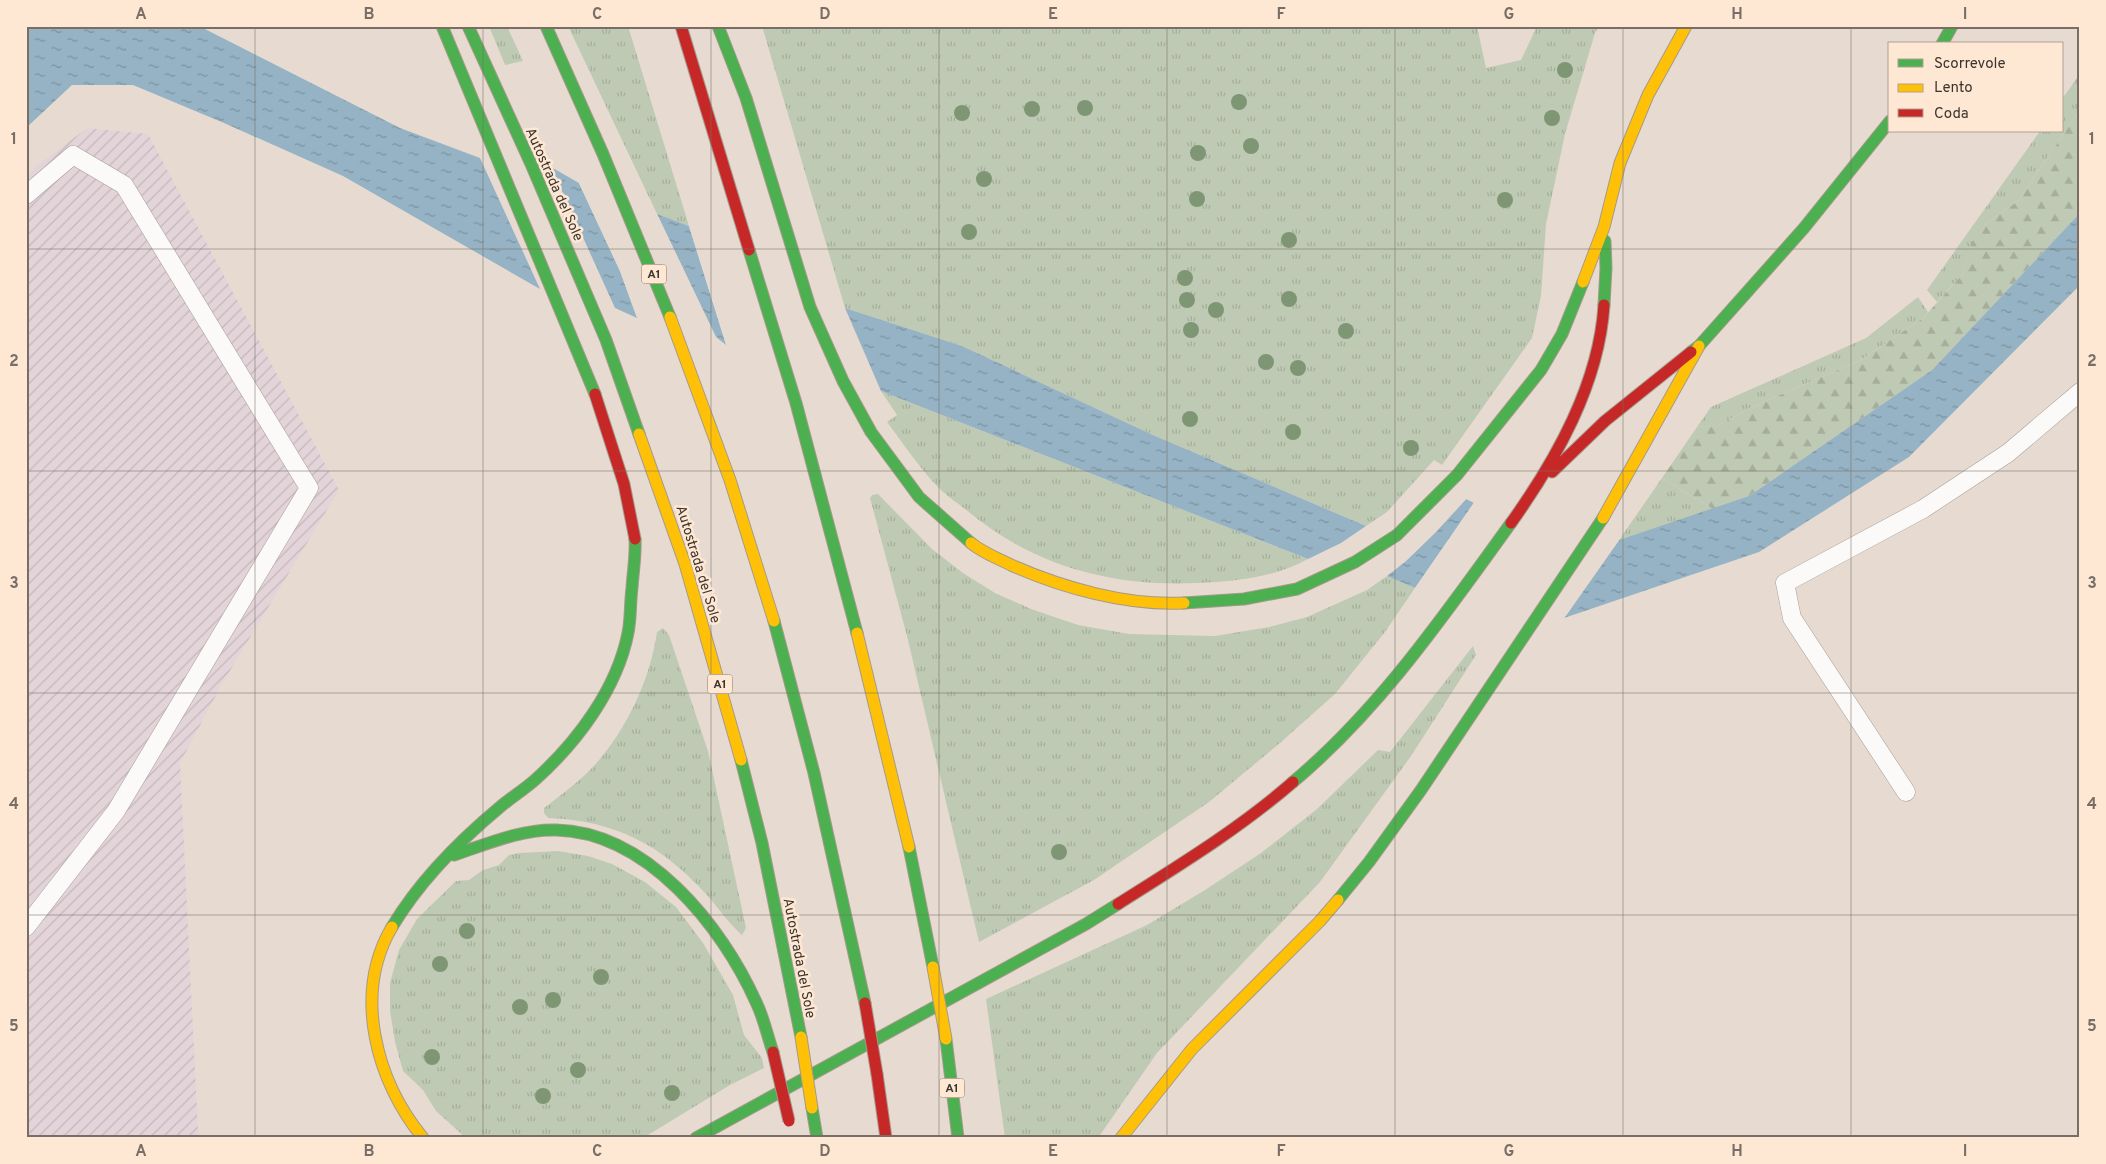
<svg xmlns="http://www.w3.org/2000/svg" width="2106" height="1164" viewBox="0 0 2106 1164" font-family="Overpass,sans-serif">
<style>
.industrial{fill:url(#industrial-furrows)}
.grass{fill:url(#grass-tufts)}
.forest{fill:url(#forest-firs)}
.water{fill:url(#water-ripples)}
.pier{fill:#e7dbd1}
.lines{fill:none;stroke-linecap:round;stroke-linejoin:round}
.lane-casing{stroke:#a79e96;stroke-width:19}
.fast-casing{stroke:#a69a8b;stroke-width:13}
.slow-casing{stroke:#a69a8b;stroke-width:13}
.jam-casing{stroke:#a69a8b;stroke-width:13}
.lane{stroke:#fbfaf8;stroke-width:18}
.fast{stroke:#4caf50;stroke-width:11}
.slow{stroke:#ffc107;stroke-width:11}
.jam{stroke:#c62828;stroke-width:11}
.slow-bridge-casing{stroke:#a69a8b;stroke-width:13;stroke-linecap:butt}
.jam-bridge-casing{stroke:#a69a8b;stroke-width:13;stroke-linecap:butt}
.slow-bridge{stroke:#ffc107;stroke-width:11}
.jam-bridge{stroke:#c62828;stroke-width:11}
.tree{fill:#7f9675}
.grid{fill:none;stroke:#786e66;stroke-width:1;stroke-opacity:0.55}
.labels{text-anchor:middle;stroke-width:5;stroke-linejoin:round;paint-order:stroke}
.shield{fill:#fee8d4;stroke:#776a5f;stroke-width:1}
.shield-label{font-size:12px;font-weight:bold;fill:#3d342d}
.street-label{font-size:14px;fill:#3d342d;stroke:#fee8d4}
.neatline{fill:none;stroke:#786e66;stroke-width:2}
.grid-label{font-size:16px;text-anchor:middle;font-weight:bold;fill:#786e66}
</style>
<defs>
<pattern id="industrial-furrows" width="10" height="10" patternUnits="userSpaceOnUse" patternTransform="scale(1.25)"><rect width="10" height="10" fill="#e3d4da"/><path d="M-1 1l2-2M0 10L10 0M9 11l2-2" fill="none" stroke="#c4b7bb"/></pattern>
<pattern id="grass-tufts" width="24" height="20" patternUnits="userSpaceOnUse" patternTransform="scale(1.25)"><rect width="24" height="20" fill="#bfcab4"/><path d="M3 7l-1-3M5 7V3M7 7l1-3M15 17l-1-3M17 17v-4M19 17l1-3" fill="none" stroke="#a5ae9b"/></pattern>
<pattern id="forest-firs" width="22" height="20" patternUnits="userSpaceOnUse" patternTransform="scale(1.25)"><rect width="22" height="20" fill="#bfcab4"/><path d="M5 1l3.5 6h-7zM16 11l3.5 6h-7z" fill="#a5ae9b"/></pattern>
<pattern id="water-ripples" width="26" height="14" patternUnits="userSpaceOnUse" patternTransform="scale(1.25)"><rect width="26" height="14" fill="#95b3c4"/><path d="M2 4q2-2 4 0t4 0M15 11q2-2 4 0t4 0" fill="none" stroke="#7b92a0"/></pattern>
</defs>
<rect width="100%" height="100%" fill="#e7dbd1"/>
<path class="industrial" d="M 87,128 L 148,134 L 339,490 L 222,684 L 180,763 L 198,1131 L 204,1138 L 26,1138 L 26,178 L 35,167 Z"/>
<path class="grass" d="M 489,26 L 507,26 L 523,61 L 505,65 Z
M 568,26 L 628,26 L 689,226 L 657,214 Z
M 762,26 L 1477,26 L 1486,68 L 1521,60 L 1537,26 L 1599,26 L 1595,33 L 1565,134 L 1546,224 L 1541,296 L 1532,338 L 1442,465 L 1434,460 L 1387,512 L 1366,526 L 1153,435 L 962,346 L 845,308 Z
M 2080,69 L 2080,110 L 2018,201 L 1986,224 L 1973,242 L 1963,274 L 1937,302 L 1927,290 L 2040,131 L 2062,131 L 2062,99 L 2077,78 Z
M 1918,297 L 1928,312 L 1923,318 L 1859,361 L 1752,407 L 1717,426 L 1697,427 L 1711,407 L 1866,338 Z
M 881,391 L 1308,559 C 1276,577 1234,582 1198,583 C 1110,587 1033,566 965,509 C 956,502 944,494 936,485 C 918,466 903,443 887,422 L 897,415 Z
M 1662,478 L 1713,509 L 1619,540 Z
M 878,494 L 932,549 L 963,573 L 995,593 L 1031,609 L 1078,625 L 1129,634 L 1215,636 L 1269,627 L 1307,617 L 1367,590 L 1387,576 L 1415,588 L 1385,632 L 1335,694 L 1280,743 L 1209,802 L 1094,880 L 979,942 L 907,636 L 870,498 L 872,495 Z
M 663,628 L 669,635 L 708,751 L 746,928 L 742,935 C 728,923 718,907 706,894 C 660,844 616,821 548,818 L 544,813 L 544,808 C 560,796 577,783 591,769 C 625,733 650,681 657,632 Z
M 1473,646 L 1476,655 L 1411,756 L 1320,882 L 1157,1053 L 1098,1138 L 1005,1138 L 986,999 L 1147,925 L 1205,890 L 1261,853 L 1317,809 L 1378,750 L 1390,752 Z
M 558,851 L 588,856 L 612,864 L 645,882 L 676,907 L 703,943 L 733,995 L 744,1035 L 762,1058 L 764,1068 L 730,1085 L 643,1138 L 466,1138 L 436,1111 L 423,1090 L 403,1071 L 395,1042 L 390,1011 L 390,983 L 399,950 L 417,919 L 456,881 L 469,880 L 483,870 L 499,865 L 509,855 L 519,853 Z"/>
<path class="forest" d="M 2080,110 L 2080,213 L 1932,370 L 1749,496 L 1713,509 L 1662,478 L 1697,427 L 1717,426 L 1752,407 L 1859,361 L 1923,318 L 1963,274 L 1972,242 L 1986,224 L 2018,201 Z"/>
<path class="water" d="M 26,26 L 199,26 L 400,128 L 480,158 L 540,289 L 343,176 L 224,123 L 133,85 L 72,85 L 26,128 Z
M 551,167 L 579,183 L 620,271 L 637,318 L 615,308 Z
M 2080,213 L 2080,285 L 1909,457 L 1759,552 L 1564,618 L 1619,540 L 1749,496 L 1932,370 Z
M 657,214 L 689,226 L 726,345 L 716,337 Z
M 845,308 L 962,346 L 1153,435 L 1366,526 L 1341,543 L 1308,559 L 881,391 Z
M 1466,499 L 1474,503 L 1415,588 L 1387,576 C 1417,553 1441,526 1466,499 Z"/>
<path class="pier" d="M 550,165 L 616,312 L 612,309 L 549,168 Z
M 577,179 L 581,182 L 622,270 L 640,317 L 638,320 L 620,271 Z
M 656,212 L 657,214 L 718,342 L 713,338 L 654,215 Z
M 688,223 L 691,225 L 728,344 L 727,347 Z
M 1464,497 L 1468,497 L 1436,532 L 1405,562 L 1385,577 L 1385,574 L 1404,560 L 1435,530 Z
M 1475,501 L 1476,505 L 1417,590 L 1413,591 Z
M 1622,536 L 1563,620 L 1562,617 L 1617,538 Z"/>
<g class="lines">
<g class="lane-casing">
<path id="lane" d="M 26,195 L 73,155 L 124,185 L 309,488 L 116,811 L 26,927
M 1906,792 L 1792,618 L 1785,583 L 1923,509 L 2008,453 L 2080,392"/>
</g>
<g class="fast-casing">
<path id="fast" d="M 442,26 L 595,394
M 468,26 L 531,164 L 606,340 L 639,434
M 546,26 L 603,154 L 670,317
M 718,26 L 746,98 L 810,307 L 843,381 L 871,432 L 919,497 L 971,543
M 1942,44 L 1952,26
M 749,250 L 796,403 L 857,633
M 1604,305 L 1606,268 L 1605,241
M 1691,352 L 1699,346 L 1804,228 L 1890,121
M 1184,603 L 1244,599 L 1297,589 L 1355,562 L 1397,535 L 1457,475 L 1541,370 L 1562,334 L 1583,282
M 774,621 L 814,773 L 865,1003
M 741,760 L 762,843 L 801,1037
M 1293,782 C 1380,709 1445,614 1511,523
M 909,847 L 933,967
M 454,855 C 487,844 521,829 556,830 C 647,832 722,926 756,1002 C 764,1018 767,1035 773,1052
M 1338,900 L 1369,862 L 1421,790 L 1603,518
M 392,927 C 420,880 458,842 500,807 C 512,797 525,789 536,779 C 577,742 617,689 628,633 C 631,618 630,603 632,588 C 633,572 636,555 635,539
M 946,1039 L 958,1138
M 812,1108 L 817,1138
M 696,1138 L 1086,924 L 1118,904"/>
</g>
<g class="slow-casing">
<path id="slow" d="M 1583,282 L 1604,227 L 1620,163 L 1648,95 L 1686,26
M 670,317 L 730,480 L 774,621
M 639,434 L 685,564 L 741,760
M 1603,518 L 1699,346
M 971,543 C 983,553 997,558 1011,565 C 1063,588 1127,606 1184,603
M 857,633 L 909,847
M 392,927 C 352,995 377,1082 423,1138
M 1121,1138 L 1192,1049 L 1320,921 L 1338,900"/>
</g>
<g class="jam-casing">
<path id="jam" d="M 681,26 L 749,250
M 595,394 L 624,484 L 635,539
M 1552,472 L 1605,421 L 1691,352
M 1511,523 C 1556,460 1599,384 1604,305
M 1118,904 C 1178,866 1239,829 1293,782
M 877,1074 L 886,1138"/>
</g>
<use href="#lane" class="lane"/>
<use href="#fast" class="fast"/>
<use href="#slow" class="slow"/>
<use href="#jam" class="jam"/>
<g class="slow-bridge-casing">
<path id="slow-bridge" d="M 933,967 L 946,1039
M 801,1037 L 812,1108"/>
</g>
<g class="jam-bridge-casing">
<path id="jam-bridge" d="M 865,1003 L 877,1074
M 773,1052 L 789,1121"/>
</g>
<use href="#slow-bridge" class="slow-bridge"/>
<use href="#jam-bridge" class="jam-bridge"/>
</g>
<g class="tree">
<circle cx="1565" cy="70" r="8"/>
<circle cx="1239" cy="102" r="8"/>
<circle cx="1085" cy="108" r="8"/>
<circle cx="1032" cy="109" r="8"/>
<circle cx="962" cy="113" r="8"/>
<circle cx="1552" cy="118" r="8"/>
<circle cx="1251" cy="146" r="8"/>
<circle cx="1198" cy="153" r="8"/>
<circle cx="984" cy="179" r="8"/>
<circle cx="1197" cy="199" r="8"/>
<circle cx="1505" cy="200" r="8"/>
<circle cx="969" cy="232" r="8"/>
<circle cx="1289" cy="240" r="8"/>
<circle cx="1185" cy="278" r="8"/>
<circle cx="1289" cy="299" r="8"/>
<circle cx="1187" cy="300" r="8"/>
<circle cx="1216" cy="310" r="8"/>
<circle cx="1191" cy="330" r="8"/>
<circle cx="1346" cy="331" r="8"/>
<circle cx="1266" cy="362" r="8"/>
<circle cx="1298" cy="368" r="8"/>
<circle cx="1190" cy="419" r="8"/>
<circle cx="1293" cy="432" r="8"/>
<circle cx="1411" cy="448" r="8"/>
<circle cx="1059" cy="852" r="8"/>
<circle cx="467" cy="931" r="8"/>
<circle cx="440" cy="964" r="8"/>
<circle cx="601" cy="977" r="8"/>
<circle cx="553" cy="1000" r="8"/>
<circle cx="520" cy="1007" r="8"/>
<circle cx="432" cy="1057" r="8"/>
<circle cx="578" cy="1070" r="8"/>
<circle cx="672" cy="1093" r="8"/>
<circle cx="543" cy="1096" r="8"/>
</g>
<path class="grid" d="M 255,26 L 255,1138M 483,26 L 483,1138M 711,26 L 711,1138M 939,26 L 939,1138M 1167,26 L 1167,1138M 1395,26 L 1395,1138M 1623,26 L 1623,1138M 1851,26 L 1851,1138M 26,249 L 2080,249M 26,471 L 2080,471M 26,693 L 2080,693M 26,915 L 2080,915"/>
<g class="labels">
<g class="shield">
<rect x="641.5" y="264.5" width="25" height="19" rx="4"/>
<rect x="707.5" y="674.5" width="25" height="19" rx="4"/>
<rect x="939.5" y="1078.5" width="25" height="19" rx="4"/>
</g>
<g class="shield-label">
<text x="654" y="278">A1</text>
<text x="720" y="688">A1</text>
<text x="952" y="1092">A1</text>
</g>
<g class="street-label">
<text transform="translate(555 184) rotate(66)" y="5">Autostrada del Sole</text>
<text transform="translate(699 564) rotate(73)" y="5">Autostrada del Sole</text>
<text transform="translate(800 958) rotate(79)" y="5">Autostrada del Sole</text>
</g>
</g>
<rect width="2106" height="1164" fill="none" stroke="#fee8d4" stroke-width="55"/>
<rect x="1888" y="42" width="175" height="90" fill="#fee8d4" stroke="#b1a091"/>
<rect x="1898" y="59" width="25" height="8" fill="#4caf50" stroke="#b1a091"/>
<text x="1934" y="68" font-size="15" fill="#3d342d">Scorrevole</text>
<rect x="1898" y="84" width="25" height="8" fill="#ffc107" stroke="#b1a091"/>
<text x="1934" y="92" font-size="15" fill="#3d342d">Lento</text>
<rect x="1898" y="109" width="25" height="8" fill="#c62828" stroke="#b1a091"/>
<text x="1934" y="118" font-size="15" fill="#3d342d">Coda</text>
<rect x="28" y="28" width="2050" height="1108" class="neatline"/>
<g class="grid-label">
<text x="141" y="19">A</text>
<text x="369" y="19">B</text>
<text x="597" y="19">C</text>
<text x="825" y="19">D</text>
<text x="1053" y="19">E</text>
<text x="1281" y="19">F</text>
<text x="1509" y="19">G</text>
<text x="1737" y="19">H</text>
<text x="1965" y="19">I</text>
<text x="14" y="144">1</text>
<text x="2092" y="144">1</text>
<text x="14" y="366">2</text>
<text x="2092" y="366">2</text>
<text x="14" y="588">3</text>
<text x="2092" y="588">3</text>
<text x="14" y="809">4</text>
<text x="2092" y="809">4</text>
<text x="14" y="1031">5</text>
<text x="2092" y="1031">5</text>
<text x="141" y="1156">A</text>
<text x="369" y="1156">B</text>
<text x="597" y="1156">C</text>
<text x="825" y="1156">D</text>
<text x="1053" y="1156">E</text>
<text x="1281" y="1156">F</text>
<text x="1509" y="1156">G</text>
<text x="1737" y="1156">H</text>
<text x="1965" y="1156">I</text>
</g>
</svg>
